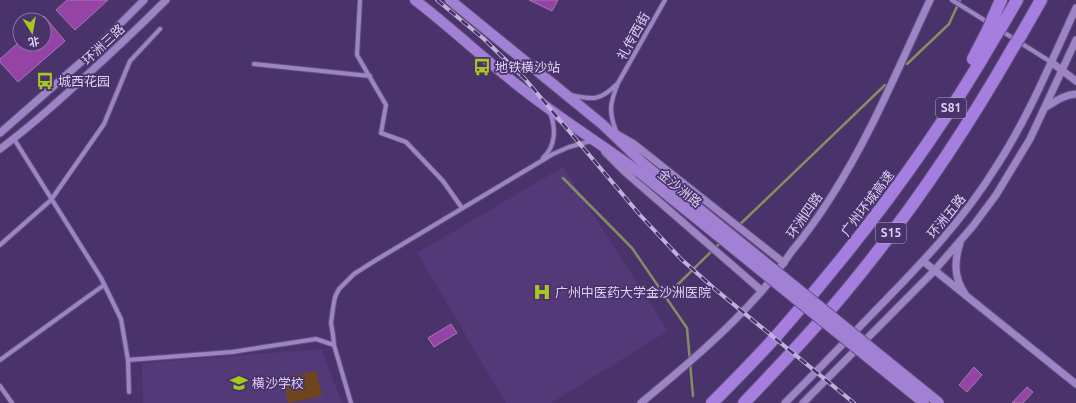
<svg xmlns="http://www.w3.org/2000/svg" width="1076" height="403" viewBox="0 0 1076 403" font-family="Ubuntu,'Noto Sans SC',sans-serif">
<style>
.built{fill:#543979}
.green{fill:#6f451d}
.lines{fill:none;stroke-linecap:round;stroke-linejoin:round}
.stream{stroke:#858d64;stroke-width:2.5}
.building{fill:#9543a4;stroke:#a779b0}
.minor-casing{stroke:#644f80;stroke-width:6}
.tertiary-casing{stroke:#644f80;stroke-width:9}
.primary-casing{stroke:#644f80;stroke-width:12}
.motorway-casing{stroke:#644f80;stroke-width:14}
.minor{stroke:#9d85c5;stroke-width:4}
.tertiary{stroke:#9d85c5;stroke-width:7}
.primary{stroke:#a281d5;stroke-width:10}
.motorway{stroke:#a57ee0;stroke-width:12}
.rail-casing{stroke:#bfb1d8;stroke-width:4}
.rail{stroke:#4a326b;stroke-width:2.5;stroke-dasharray:8;stroke-linecap:butt}
.primary-bridge-casing{stroke:#644f80;stroke-width:12;stroke-linecap:butt}
.motorway-bridge-casing{stroke:#644f80;stroke-width:14;stroke-linecap:butt}
.primary-bridge{stroke:#a281d5;stroke-width:10}
.motorway-bridge{stroke:#a57ee0;stroke-width:12}
.labels{text-anchor:middle;stroke-width:3.5;stroke-linejoin:round;paint-order:stroke}
.shield{fill:#4a326b;stroke:#b2a2cc;stroke-width:1}
.shield-label{font-size:12px;font-weight:bold;fill:#ded2f5}
.street-label{font-size:13px;fill:#ded2f5;stroke:#4a326b}
.poi-label{font-size:13px;fill:#ded2f5;stroke:#4a326b;text-anchor:start}
</style>
<rect width="100%" height="100%" fill="#4a326b"/>
<path class="built" d="M 563,167 L 668,331 L 551,403 L 506,403 L 417,253 Z
M 321,349 L 342,403 L 143,403 L 142,363 Z"/>
<path class="green" d="M 316,371 L 322,396 L 288,403 L 283,378 Z"/>
<g class="lines">
<path class="stream" d="M 907,64 L 949,24 L 960,0
M 563,178 L 632,248 L 687,328 L 693,396
M 732,232 L 885,85
M 666,296 L 721,242"/>
</g>
<path class="building" d="M 67,0 L 108,0 L 75,30 L 56,10 Z
M 529,0 L 558,0 L 552,11 Z
M 44,16 L 65,41 L 18,82 L 0,62 L 0,59 L 17,44 L 44,44 Z
M 451,324 L 457,333 L 434,347 L 428,338 Z
M 974,367 L 982,375 L 967,392 L 959,385 Z
M 1027,387 L 1033,392 L 1023,403 L 1012,403 Z"/>
<g class="lines">
<g class="minor-casing">
<path id="minor" d="M 360,0 L 357,55 L 386,105 L 381,133 L 406,142 L 443,181 L 462,208
M 952,0 L 989,23
M 1000,30 L 1051,62
M 254,64 L 370,76
M 570,95 C 593,100 600,101 617,84
M 617,133 C 608,112 610,103 618,83 L 665,0
M 14,139 L 101,278 L 121,319 L 128,360 L 129,392
M 543,158 C 556,146 556,128 550,113
M 0,245 L 51,200 L 104,124 L 130,61 L 160,29
M 0,360 L 104,285
M 128,360 L 232,352 L 316,339 L 334,345
M 0,386 L 12,403
M 351,403 L 334,345 L 333,335 L 331,323 L 333,308 L 335,297 L 339,289 L 354,274 L 376,260 L 553,154 L 569,147 L 591,141"/>
</g>
<g class="tertiary-casing">
<path id="tertiary" d="M 1051,62 L 1076,81
M 1046,107 C 1056,101 1064,95 1076,94
M 0,133 L 89,55 L 144,0
M 615,133 L 634,144 L 784,263
M 0,149 C 27,129 52,107 77,84 C 107,57 137,29 166,0
M 605,152 L 624,171 L 762,291
M 960,243 C 954,262 954,278 965,294
M 923,261 L 1076,384
M 641,403 C 683,368 725,333 761,292 C 772,279 782,265 792,251 C 806,234 819,216 831,197 C 871,135 899,66 930,0
M 785,403 C 815,373 844,343 874,312 C 918,267 962,222 996,167 C 1028,118 1051,62 1076,8
M 803,403 L 934,271 L 973,226 L 996,195 L 1030,139 L 1076,40"/>
</g>
<g class="primary-casing">
<path id="primary" d="M 415,0 C 453,29 487,62 525,91 C 562,120 601,144 639,172
M 450,0 L 602,124 L 645,165"/>
</g>
<g class="motorway-casing">
<path id="motorway" d="M 993,18 L 1001,0
M 1003,24 L 1017,0
M 1021,35 L 1041,0
M 973,59 L 988,30
M 712,403 C 735,380 758,357 779,333 C 860,241 935,141 996,35
M 744,403 C 779,366 814,330 846,291 C 909,215 965,132 1014,46"/>
</g>
<use href="#minor" class="minor"/>
<use href="#tertiary" class="tertiary"/>
<use href="#primary" class="primary"/>
<use href="#motorway" class="motorway"/>
<g class="rail-casing">
<path id="rail" d="M 437,0 L 484,39 L 525,79 L 640,215 L 681,259 L 716,290 L 854,403"/>
</g>
<use href="#rail" class="rail"/>
<g class="primary-bridge-casing">
<path id="primary-bridge" d="M 645,165 L 939,403
M 639,172 L 924,403"/>
</g>
<g class="motorway-bridge-casing">
<path id="motorway-bridge" d="M 988,30 L 993,18
M 996,35 L 1003,24
M 1014,46 L 1021,35"/>
</g>
<use href="#primary-bridge" class="primary-bridge"/>
<use href="#motorway-bridge" class="motorway-bridge"/>
</g>
<defs>
<g id="bus-bare" transform="scale(1.38)"><path d="M-5-6H5V4H4V6H2V4H-2V6H-4V4H-5ZM-3.5-4V0h7V-4ZM-3.5 1.2v1.5H-2V1.2ZM2 1.2v1.5H3.5V1.2Z" fill="#a7c81f" stroke="#4a326b" stroke-width="2.5" paint-order="stroke"/></g>
<g id="hospital-bare" transform="scale(1.38)"><path d="M-5-5h3v3.5h4V-5h3V5h-3V1.5h-4V5h-3Z" fill="#a7c81f" stroke="#4a326b" stroke-width="2.5" paint-order="stroke"/></g>
<g id="school-bare" transform="scale(1.38)"><path d="M0-5L7-2L0 1L-7-2ZM-4 1L0 2.5L4 1V4Q0 6-4 4Z" fill="#a7c81f" stroke="#4a326b" stroke-width="2.5" paint-order="stroke"/></g>
</defs>
<g fill-rule="evenodd">
<use href="#bus-bare" x="482" y="67"/>
<use href="#bus-bare" x="45" y="81"/>
<use href="#hospital-bare" x="542" y="292"/>
<use href="#school-bare" x="239" y="383"/>
</g>
<g class="labels">
<g class="shield">
<rect x="936" y="98" width="30" height="20" rx="3"/>
<rect x="876" y="223" width="30" height="20" rx="3"/>
</g>
<g class="shield-label">
<text x="951" y="112">S81</text>
<text x="891" y="237">S15</text>
</g>
<g class="street-label">
<text transform="translate(633 36) rotate(-61)" y="5">礼传西街</text>
<text transform="translate(103 44) rotate(-43)" y="5">环洲三路</text>
<text transform="translate(680 188) rotate(39)" y="5">金沙洲路</text>
<text transform="translate(867 203) rotate(-53)" y="5">广州环城高速</text>
<text transform="translate(804 215) rotate(-55)" y="5">环洲四路</text>
<text transform="translate(946 216) rotate(-51)" y="5">环洲五路</text>
</g>
<g class="poi-label">
<text x="495" y="72">地铁横沙站</text>
<text x="58" y="86">城西花园</text>
<text x="555" y="297">广州中医药大学金沙洲医院</text>
<text x="252" y="388">横沙学校</text>
</g>
</g>
<g transform="translate(32 32) rotate(169)"><circle r="19" fill="#4a326b" stroke="#8572a2"/>
<path d="M0-3L7 15L0 10L-7 15Z" fill="#a7c81f"/>
<text y="-6" font-size="11" font-weight="bold" text-anchor="middle" fill="#ded2f5">北</text>
</g>
</svg>
